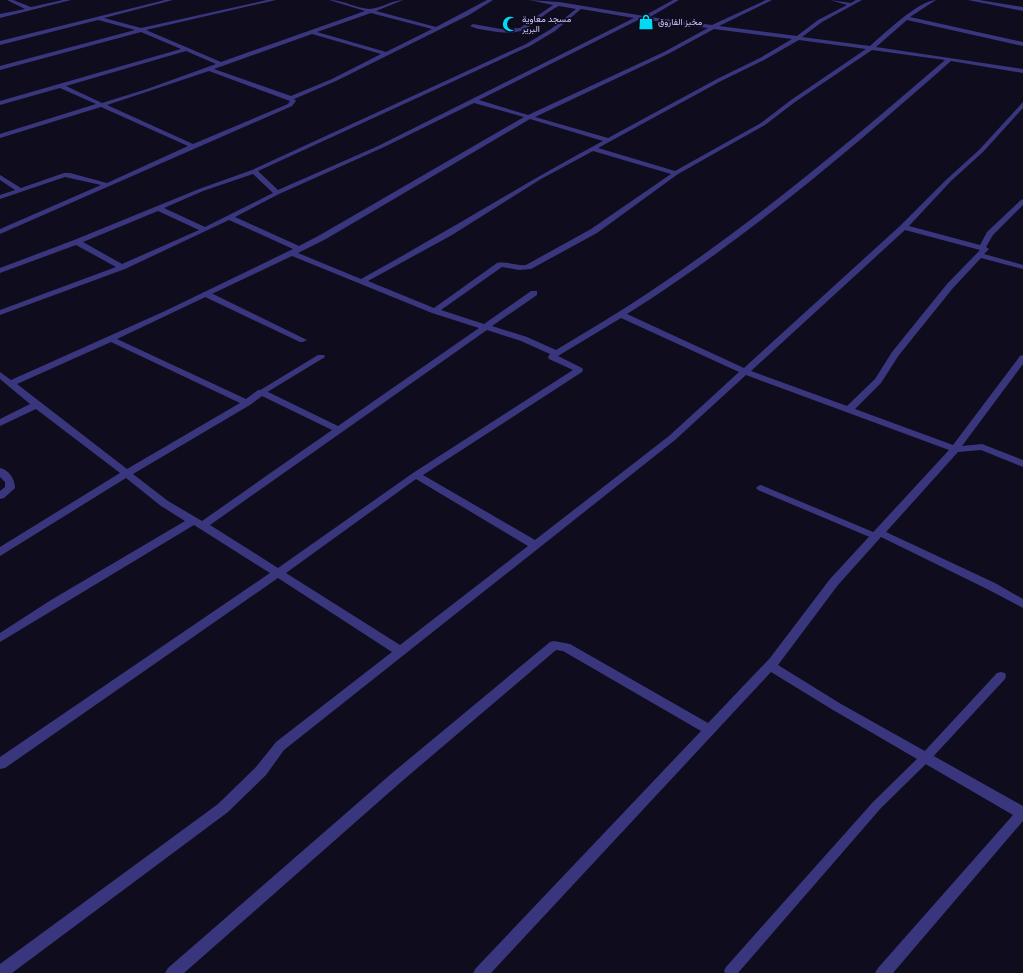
<svg xmlns="http://www.w3.org/2000/svg" width="1023" height="973" viewBox="0 0 1023 973" font-family="'Fira Sans Condensed',Vazirmatn,sans-serif">
<style>
.lines{fill:none;stroke-linecap:round;stroke-linejoin:round}
.service{fill:#39367e;fill-rule:evenodd}
.minor{fill:#39367e;fill-rule:evenodd}
.labels{text-anchor:middle;stroke-width:3.5;stroke-linejoin:round;paint-order:stroke}
.far-poi-label{font-size:9px;fill:#d0c9ff;stroke:#0f0c1e;text-anchor:start}
</style>
<rect width="100%" height="100%" fill="#0f0c1e"/>
<g class="lines">
<path class="service" d="M 203,292 L 209,292 L 307,340 L 303,342 L 300,342 L 203,296 Z
M 318,355 L 324,355 L 325,357 L 264,394 L 258,394 L 257,392 Z
M 761,485 L 878,534 L 880,536 L 878,538 L 872,538 L 758,490 L 756,488 L 758,486 Z
M 1001,672 L 1005,673 L 1006,676 L 1005,679 L 930,760 L 881,808 L 738,973 L 725,973 L 724,971 L 726,967 L 873,802 L 922,754 L 997,673 Z"/>
<path class="minor" d="M 7,0 L 13,0 L 31,7 L 63,0 L 71,0 L 0,18 L 0,14 L 25,9 Z
M 165,0 L 173,0 L 104,18 L 141,28 L 267,0 L 276,0 L 146,30 L 221,62 L 365,11 L 329,0 C 343,0 356,8 369,9 C 380,9 392,0 403,0 L 376,11 L 436,27 L 487,0 L 493,0 L 469,15 L 336,81 L 294,99 L 296,101 L 292,106 L 0,234 L 0,229 L 101,185 L 65,177 L 0,199 L 0,195 L 15,190 L 0,180 L 0,175 L 21,188 L 64,173 L 70,173 L 107,183 L 188,146 L 101,107 L 0,138 L 0,134 L 96,104 L 60,88 L 0,105 L 0,101 L 181,49 L 141,32 L 0,70 L 0,66 L 135,30 L 98,20 L 0,45 L 0,41 ZM 371,13 L 432,29 L 386,52 L 317,32 ZM 312,34 L 381,54 L 332,79 L 291,96 L 214,69 ZM 186,51 L 216,64 L 147,89 L 102,103 L 66,86 ZM 209,71 L 290,101 L 288,104 L 193,144 L 107,105 Z
M 529,0 L 559,2 L 644,16 L 673,0 L 679,0 L 650,17 L 712,25 L 766,0 L 772,0 L 719,26 L 797,36 L 818,20 L 847,5 L 830,0 L 851,3 L 856,0 L 862,0 L 822,22 L 802,37 L 870,46 C 884,34 919,0 936,0 L 910,17 L 1023,42 L 1023,46 L 907,20 L 876,47 L 1023,69 L 1023,73 L 951,61 C 849,151 742,242 627,314 L 744,368 L 901,225 L 947,179 L 979,150 L 1023,102 L 1023,108 L 983,152 L 951,181 L 909,226 L 980,245 L 987,232 L 1021,200 L 1023,199 L 1023,205 L 993,235 L 986,247 L 989,249 L 984,254 L 1023,265 L 1023,269 L 981,258 L 953,288 L 899,355 L 881,383 L 855,409 L 953,445 L 1020,356 L 1023,355 L 1023,364 L 962,446 L 982,444 L 1023,460 L 1023,467 L 981,450 L 958,452 L 886,532 L 995,583 L 1023,599 L 1023,608 L 987,589 L 881,537 L 838,585 L 778,665 L 841,704 L 1023,806 L 1023,821 L 893,973 L 875,973 L 878,968 L 1013,815 L 833,710 L 771,672 L 491,973 L 473,973 L 476,968 L 701,731 L 563,651 L 556,650 L 401,782 L 184,973 L 165,973 L 168,968 L 391,774 L 550,642 L 554,641 L 570,644 L 708,723 L 770,658 L 830,579 L 949,450 L 746,375 L 675,440 L 284,750 L 266,775 L 228,812 L 12,973 L 0,973 L 0,964 L 218,804 L 256,767 L 276,742 L 392,652 L 278,578 L 5,768 L 0,769 L 0,757 L 270,573 L 194,525 L 0,642 L 0,633 L 51,600 L 185,521 L 161,506 L 126,478 L 0,556 L 0,547 L 120,473 L 36,409 L 0,426 L 0,419 L 30,404 L 0,379 L 0,372 L 11,380 L 165,311 L 293,249 L 229,220 L 125,269 L 0,315 L 0,310 L 116,267 L 76,245 L 0,273 L 0,268 L 74,240 L 199,189 L 252,170 L 526,44 L 551,29 L 576,9 L 559,6 C 529,21 532,38 491,31 C 485,30 476,29 470,26 L 473,24 L 501,29 L 520,28 L 553,5 ZM 581,9 L 634,18 L 378,146 L 278,190 L 258,171 L 530,46 L 555,31 ZM 640,19 L 708,28 L 664,52 L 528,115 L 479,100 ZM 714,29 L 792,39 L 760,58 L 717,79 L 608,138 L 535,117 L 668,54 ZM 799,40 L 866,49 L 791,100 L 761,123 L 675,171 L 598,148 L 721,81 L 764,60 ZM 872,50 L 945,60 C 850,142 753,223 648,293 C 618,313 587,331 556,350 L 527,337 L 492,326 L 537,295 L 537,291 L 531,291 L 484,324 L 441,310 L 502,267 L 519,270 L 531,269 L 597,233 L 678,174 L 765,125 L 795,102 ZM 474,103 L 524,117 L 320,235 L 299,246 L 235,217 L 279,194 L 382,148 ZM 530,119 L 603,141 C 521,185 443,234 361,279 L 298,253 L 326,239 ZM 593,151 L 671,174 L 591,229 L 526,265 C 516,266 507,261 497,263 L 434,308 L 368,281 L 452,235 L 541,179 ZM 253,174 L 273,193 L 205,227 L 164,208 L 203,191 ZM 158,211 L 199,230 L 122,264 L 83,242 ZM 905,230 L 980,250 L 947,284 L 892,352 L 875,379 L 847,406 L 751,371 ZM 292,256 L 432,313 L 479,328 L 338,426 L 264,390 L 258,390 L 246,399 L 117,339 ZM 621,318 L 739,372 L 669,436 L 535,540 L 423,475 L 582,372 L 583,370 L 582,368 L 558,356 ZM 487,330 L 521,341 L 550,354 L 548,357 L 549,359 L 573,370 L 413,473 L 278,568 L 210,525 ZM 111,342 L 240,403 L 127,469 L 17,384 ZM 262,396 L 332,430 L 202,521 L 168,501 L 133,474 L 250,405 ZM 416,479 L 528,546 L 400,645 L 286,573 Z
M 968,0 L 979,0 L 1023,7 L 1023,11 Z
M 0,468 C 9,470 15,479 15,488 L 4,498 L 0,499 L 0,491 L 5,487 L 5,482 L 0,477 Z"/>
</g>
<defs>
<g id="shop-bare" transform="scale(1.2)"><path d="M-5-2.5h2.3a2.7 3.5 0 0 1 5.4 0H5L5.5 6h-11ZM-1.5-2.5h3a1.5 2.3 0 0 0-3 0Z" fill="#00daf4" stroke="#0f0c1e" stroke-width="2.5" paint-order="stroke"/></g>
<g id="mosque-bare" transform="scale(1.2)"><path d="M3.5-4.9A6 6 0 1 0 3.5 4.9A5 5 0 1 1 3.5-4.9Z" fill="#00daf4" stroke="#0f0c1e" stroke-width="2.5" paint-order="stroke"/></g>
</defs>
<g fill-rule="evenodd">
<use href="#shop-bare" x="646" y="22"/>
<use href="#mosque-bare" x="510" y="24"/>
</g>
<g class="labels">
<g class="far-poi-label">
<text x="522" y="22">مسجد معاوية<tspan x="522" dy="10">البرير</tspan></text>
<text x="658" y="25">مخبز الفاروق</text>
</g>
</g>
</svg>
